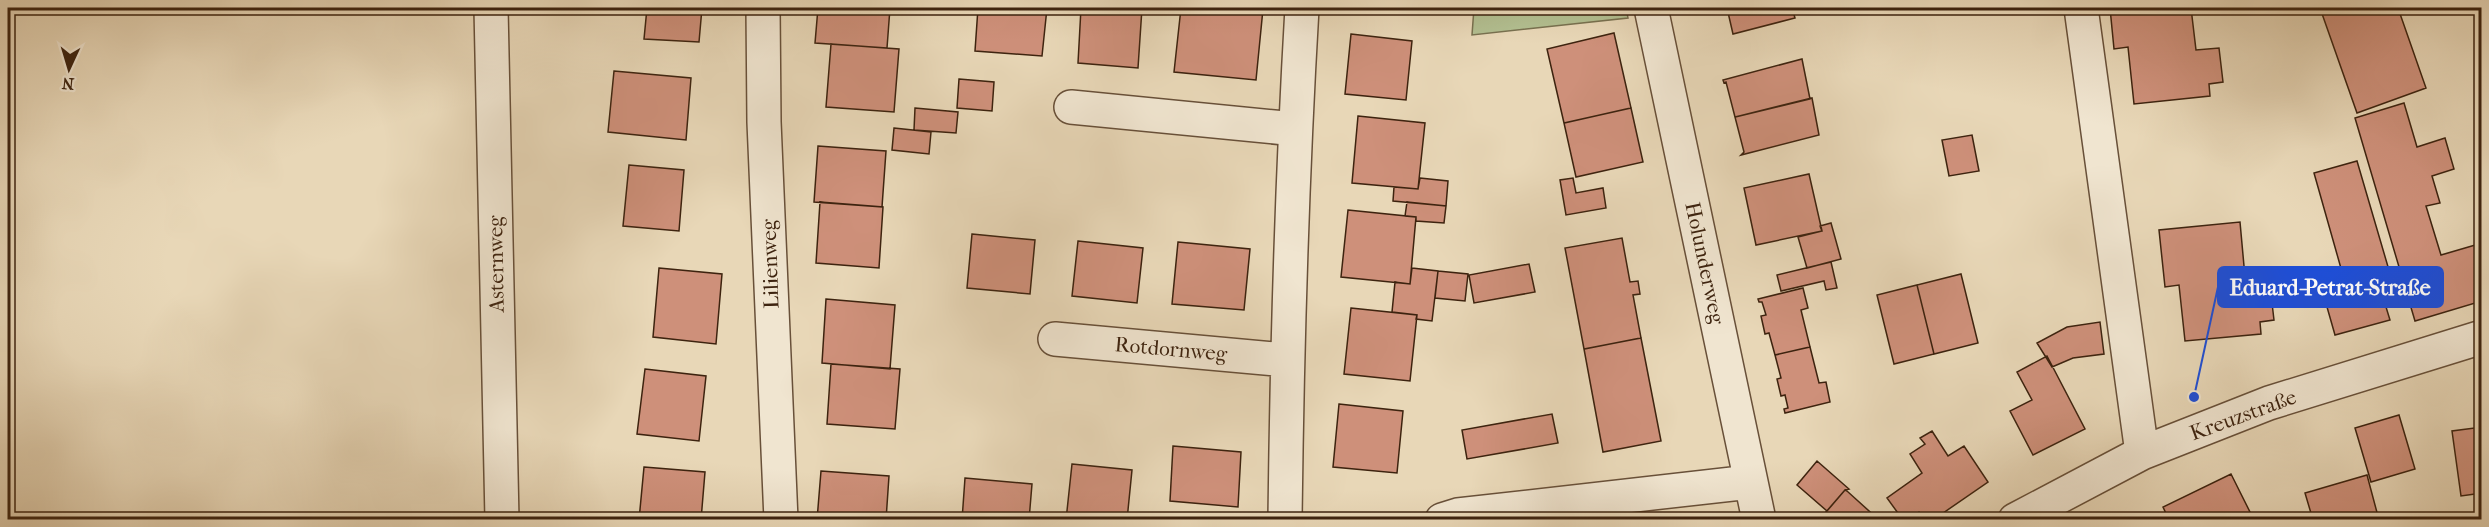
<svg xmlns="http://www.w3.org/2000/svg" width="2489" height="527" viewBox="0 0 2489 527" font-family="'IM FELL French Canon',serif">
<style>
.green{fill:#b2bf91;stroke:#787150;stroke-width:1.5}
.building{fill:#ce907a;stroke:#3d230f;stroke-width:1.5}
.lines{fill:none;stroke-linecap:round;stroke-linejoin:round}
.minor-casing{stroke:#685039;stroke-width:36}
.minor{stroke:#f0e5d0;stroke-width:33}
.labels{text-anchor:middle;stroke-width:5;stroke-linejoin:round;paint-order:stroke}
.street-label{font-size:21px;fill:#3d230f;stroke:#f0e5d0}
.leader{fill:none;stroke:#1d4ed8;stroke-width:2}
.callout-dot{fill:#1d4ed8;stroke:#f0e5d0;stroke-width:2}
.callout{fill:#1d4ed8;stroke:#1d4ed8;stroke-width:2}
.callout-label{font-size:22px;text-anchor:middle;font-weight:bold;fill:#fff}
</style>
<rect width="100%" height="100%" fill="#e8d7b7"/>
<filter id="stains"><feTurbulence type="fractalNoise" baseFrequency=".00333" numOctaves="4"/><feColorMatrix values="0 0 0 0 .2 0 0 0 0 .09 0 0 0 0 .02 0 0 0 .5 -.17"/></filter>
<radialGradient id="worn" r=".72"><stop offset=".6" stop-color="#630" stop-opacity="0"/><stop offset="1" stop-color="#630" stop-opacity=".3"/></radialGradient>
<path class="green" d="M 1474,8 L 1626,8 L 1628,18 L 1472,35 Z"/>
<path class="building" d="M 647,8 L 702,8 L 699,42 L 644,39 Z
M 818,8 L 890,8 L 887,48 L 815,43 Z
M 978,8 L 1047,8 L 1042,56 L 975,51 Z
M 1081,8 L 1142,8 L 1138,68 L 1078,63 Z
M 1181,8 L 1263,9 L 1256,80 L 1174,72 Z
M 1727,8 L 1792,8 L 1795,18 L 1733,34 Z
M 2110,8 L 2191,8 L 2196,50 L 2219,48 L 2223,82 L 2209,84 L 2210,96 L 2134,104 L 2128,47 L 2114,49 Z
M 2320,8 L 2398,8 L 2426,88 L 2357,113 Z
M 1614,33 L 1631,108 L 1564,123 L 1547,49 Z
M 1351,34 L 1412,41 L 1406,100 L 1345,94 Z
M 831,44 L 899,49 L 894,112 L 826,107 Z
M 1802,59 L 1810,99 L 1735,117 L 1726,82 L 1724,83 L 1723,80 Z
M 614,71 L 691,78 L 686,140 L 608,132 Z
M 959,79 L 994,82 L 992,111 L 957,108 Z
M 1812,98 L 1819,135 L 1741,155 L 1744,152 L 1735,117 Z
M 2404,103 L 2417,147 L 2445,138 L 2454,169 L 2432,176 L 2440,203 L 2426,206 L 2441,255 L 2482,243 L 2482,301 L 2415,321 L 2355,118 Z
M 915,108 L 958,112 L 956,133 L 914,130 Z
M 1631,108 L 1643,162 L 1576,177 L 1564,123 Z
M 1358,116 L 1425,123 L 1418,189 L 1352,183 Z
M 894,128 L 931,132 L 929,154 L 892,150 Z
M 1972,135 L 1979,171 L 1949,176 L 1942,140 Z
M 818,146 L 886,151 L 882,207 L 814,202 Z
M 2357,161 L 2391,277 L 2378,281 L 2390,320 L 2335,335 L 2323,293 L 2346,286 L 2314,173 Z
M 629,165 L 684,170 L 679,231 L 623,226 Z
M 1809,174 L 1822,231 L 1756,245 L 1744,188 Z
M 1420,178 L 1448,181 L 1446,206 L 1393,201 L 1394,187 L 1418,189 Z
M 1573,178 L 1576,193 L 1603,188 L 1606,208 L 1566,215 L 1560,180 Z
M 820,202 L 883,207 L 879,268 L 816,263 Z
M 1407,202 L 1446,206 L 1444,223 L 1416,221 L 1416,217 L 1405,216 Z
M 1348,210 L 1416,217 L 1410,284 L 1341,277 Z
M 2240,222 L 2246,288 L 2270,286 L 2274,320 L 2260,322 L 2261,334 L 2185,341 L 2179,285 L 2165,287 L 2159,230 Z
M 1831,223 L 1841,259 L 1807,268 L 1798,237 L 1822,231 L 1820,226 Z
M 972,234 L 1035,240 L 1030,294 L 967,288 Z
M 1622,238 L 1630,282 L 1638,281 L 1640,294 L 1633,295 L 1641,338 L 1584,349 L 1565,248 Z
M 1078,241 L 1143,248 L 1137,303 L 1072,296 Z
M 1178,242 L 1250,249 L 1244,310 L 1172,304 Z
M 1831,262 L 1837,288 L 1826,290 L 1824,281 L 1781,291 L 1777,275 Z
M 1529,264 L 1535,292 L 1474,303 L 1469,275 Z
M 659,268 L 722,274 L 716,344 L 653,337 Z
M 1412,268 L 1438,271 L 1432,321 L 1416,319 L 1417,315 L 1392,312 L 1395,282 L 1410,284 Z
M 1438,271 L 1468,274 L 1465,301 L 1435,298 Z
M 1961,274 L 1978,343 L 1934,354 L 1917,285 Z
M 1917,285 L 1934,354 L 1894,364 L 1877,295 Z
M 1803,288 L 1808,308 L 1801,310 L 1810,347 L 1775,355 L 1769,333 L 1765,334 L 1761,316 L 1766,315 L 1762,302 L 1759,302 L 1758,299 Z
M 826,299 L 895,305 L 890,369 L 822,363 Z
M 1351,308 L 1417,315 L 1410,381 L 1344,374 Z
M 2100,322 L 2104,354 L 2073,358 L 2052,367 L 2037,343 L 2067,327 Z
M 1641,338 L 1661,441 L 1603,452 L 1584,349 Z
M 1810,347 L 1819,383 L 1826,382 L 1830,402 L 1785,413 L 1784,409 L 1788,408 L 1785,395 L 1781,396 L 1777,379 L 1781,378 L 1775,355 Z
M 2047,356 L 2085,429 L 2033,455 L 2010,411 L 2032,400 L 2017,372 Z
M 831,364 L 900,369 L 895,429 L 827,424 Z
M 645,369 L 706,376 L 699,441 L 637,434 Z
M 1339,404 L 1403,411 L 1397,473 L 1333,467 Z
M 1552,414 L 1558,443 L 1467,459 L 1462,430 Z
M 2399,415 L 2415,469 L 2371,482 L 2355,428 Z
M 2482,427 L 2482,493 L 2461,496 L 2452,431 Z
M 1932,431 L 1948,456 L 1964,446 L 1988,482 L 1933,520 L 1924,520 L 1919,512 L 1908,520 L 1903,520 L 1887,498 L 1922,473 L 1910,454 L 1925,444 L 1920,438 Z
M 1173,446 L 1241,452 L 1238,507 L 1170,501 Z
M 1817,461 L 1849,489 L 1845,490 L 1827,511 L 1797,485 Z
M 1072,464 L 1132,470 L 1127,520 L 1066,520 Z
M 644,467 L 705,472 L 701,520 L 639,520 Z
M 821,471 L 889,476 L 886,520 L 817,520 Z
M 2231,474 L 2254,520 L 2169,520 L 2163,507 Z
M 2367,475 L 2379,520 L 2313,520 L 2305,493 Z
M 965,478 L 1032,484 L 1029,520 L 962,520 Z
M 1845,490 L 1847,491 L 1879,520 L 1819,520 Z"/>
<g class="lines">
<g class="minor-casing">
<path id="minor" d="M 491,8 L 502,520
M 763,8 L 764,122 L 781,520
M 1651,8 L 1759,520
M 2081,8 L 2142,453
M 1071,107 L 1295,129
M 1055,339 L 1286,360
M 1285,520 C 1287,349 1292,178 1302,8
M 1442,520 L 1458,515 L 1750,482
M 2015,520 L 2142,453 L 2269,403 L 2482,337"/>
</g>
<use href="#minor" class="minor"/>
</g>
<g class="labels">
<g class="street-label">
<text transform="translate(1705 263) rotate(78)" y="7">Holunderweg</text>
<text transform="translate(496 264) rotate(-91)" y="7">Asternweg</text>
<text transform="translate(770 264) rotate(-92)" y="7">Lilienweg</text>
<text transform="translate(1171 349) rotate(5)" y="7">Rotdornweg</text>
<text transform="translate(2243 415) rotate(-20)" y="7">Kreuzstraße</text>
</g>
</g>
<path class="leader" d="M2194 397L2218 287"/>
<circle class="callout-dot" cx="2194" cy="397" r="6"/>
<rect class="callout" x="2218" y="267" width="225" height="40" rx="6"/>
<g class="callout-label">
<text x="2330" y="295">Eduard-Petrat-Straße</text>
</g>
<rect width="2489" height="527" fill="none" stroke="#e8d7b7" stroke-width="30"/>
<rect x="9" y="9" width="2471" height="509" fill="none" stroke="#3d230f" stroke-width="3"/>
<rect x="15" y="15" width="2459" height="497" fill="none" stroke="#3d230f" stroke-width="1.5"/>
<g transform="translate(69 69) rotate(184)" stroke="#f0e5d0" stroke-width="4.5" paint-order="stroke">
<path d="M0-4.5L10 22L0 15L-10 22Z" fill="#3d230f"/>
<text y="-9" font-size="16" font-weight="bold" text-anchor="middle" fill="#3d230f">N</text>
</g>
<rect width="100%" height="100%" filter="url(#stains)"/>
<rect width="100%" height="100%" fill="url(#worn)"/>
</svg>
